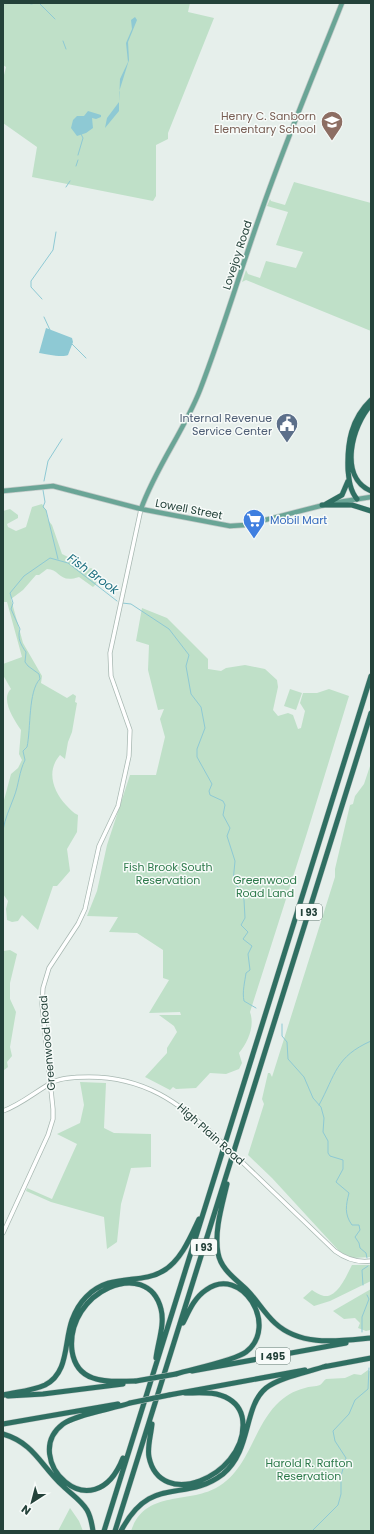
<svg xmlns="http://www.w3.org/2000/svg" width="374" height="1534" viewBox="0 0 374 1534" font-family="Poppins,sans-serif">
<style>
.green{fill:#bfe0c8}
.water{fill:#8ec9d4}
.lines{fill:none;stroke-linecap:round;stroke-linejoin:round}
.stream{stroke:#8ec9d4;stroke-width:1}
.minor-casing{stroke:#a8b8b2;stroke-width:5}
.major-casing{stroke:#c2cac8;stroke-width:6}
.highway-casing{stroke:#c2cac8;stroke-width:6}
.minor{stroke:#fff;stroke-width:3.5}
.major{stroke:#6aa596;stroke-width:4.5}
.highway{stroke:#2f6f62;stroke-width:5}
.minor-bridge-casing{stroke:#a8b8b2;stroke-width:5;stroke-linecap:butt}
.highway-bridge-casing{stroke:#c2cac8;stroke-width:6;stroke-linecap:butt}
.minor-bridge{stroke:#fff;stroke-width:3.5}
.highway-bridge{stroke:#2f6f62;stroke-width:5}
.labels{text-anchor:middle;stroke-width:3;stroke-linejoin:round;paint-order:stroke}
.shield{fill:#f7fbf9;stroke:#637a73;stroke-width:1}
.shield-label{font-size:10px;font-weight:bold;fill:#24423a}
.education-label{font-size:11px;fill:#785e54;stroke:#f7fbf9;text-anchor:end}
.street-label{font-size:11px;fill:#24423a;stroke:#f7fbf9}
.service-label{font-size:11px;fill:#4e5e75;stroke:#f7fbf9;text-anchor:end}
.shop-label{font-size:11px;fill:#366cbe;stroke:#f7fbf9;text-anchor:start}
.park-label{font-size:11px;fill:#2d7a4b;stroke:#f7fbf9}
.water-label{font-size:12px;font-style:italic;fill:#1c6f80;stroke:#f7fbf9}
</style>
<rect width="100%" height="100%" fill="#e6efeb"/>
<path class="green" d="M 3,3 L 190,3 L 188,12 L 214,18 L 168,133 L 168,139 L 156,145 L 156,196 L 153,201 L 32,177 L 37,147 L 3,123 L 3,79 L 6,67 L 3,65 Z
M 294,182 L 371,203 L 371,331 L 246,280 L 242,282 L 246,270 L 248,274 L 260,278 L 266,261 L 296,268 L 303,252 L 276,245 L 288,212 L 267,206 L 270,199 L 271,201 L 285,205 Z
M 42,504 L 46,510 L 48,520 L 52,525 L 62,554 L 70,558 L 77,566 L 84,571 L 91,568 L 97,572 L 96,584 L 93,587 L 79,577 C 59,584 60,569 47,569 L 39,575 L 36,575 L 23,590 L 11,599 L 23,643 L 42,676 L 41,683 L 67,698 L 73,694 L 76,696 L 75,702 L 77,703 L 72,732 L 68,742 L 65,759 L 60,755 C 46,771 53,791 66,805 C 70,809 73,813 78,815 L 77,832 L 67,849 L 70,871 L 57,886 L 53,886 L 38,930 L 22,915 L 18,921 L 12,922 L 7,920 L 6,909 L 8,901 L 3,894 L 3,804 L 11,774 L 18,768 L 22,760 L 19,754 L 21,730 C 14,720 0,699 11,689 L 3,675 L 3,664 L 22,657 L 7,602 L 3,602 L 3,511 L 10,509 L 18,515 L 18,518 L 7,524 L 8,527 L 16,531 L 26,527 L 32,507 Z
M 142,608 L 167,618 L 208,659 L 208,669 L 221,671 L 226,668 L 245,665 L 265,669 L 277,680 L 278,687 L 273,710 L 278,716 L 288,713 L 293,715 L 298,729 L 301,728 L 305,711 L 300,703 L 303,693 L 317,693 L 329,689 L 349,696 L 307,833 L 250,1012 C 255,1026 248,1042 239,1053 L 242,1063 L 239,1069 L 226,1074 L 210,1073 L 196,1088 L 176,1089 L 173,1087 L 170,1090 L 145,1077 L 167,1053 L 167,1048 L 177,1032 L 174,1026 L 159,1015 L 181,1015 L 180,1012 L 149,1013 L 169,980 L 163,978 L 163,950 L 137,933 L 109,932 L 118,917 L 87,916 L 97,891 L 107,845 L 130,775 L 156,775 L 165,737 L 160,719 L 164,709 L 158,710 L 148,670 L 149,645 L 136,641 Z
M 290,689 L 302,693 L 296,710 L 284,706 Z
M 371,763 L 371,1257 L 353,1258 L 340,1252 L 272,1178 L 248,1155 L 264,1104 L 262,1099 L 268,1073 L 270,1073 L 272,1077 L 335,877 L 335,869 L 350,805 L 353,804 L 355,796 L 364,784 Z
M 10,950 L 17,954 L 10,983 L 10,999 L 16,1012 L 10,1047 L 12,1056 L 7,1062 L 8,1067 L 3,1071 L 3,951 Z
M 80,1082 L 106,1083 L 104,1128 L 114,1133 L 151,1134 L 151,1167 L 131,1168 L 121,1204 L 117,1242 L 107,1249 L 104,1217 L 51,1202 L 26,1191 L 27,1188 L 52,1199 L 77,1144 L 57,1134 L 80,1123 L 84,1105 Z
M 352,1265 L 371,1265 L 371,1281 L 330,1301 L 314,1306 L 303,1298 L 312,1290 C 315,1292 320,1295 324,1296 C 338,1298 347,1274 352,1265 Z
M 371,1289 L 370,1330 L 366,1331 L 358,1328 L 360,1323 L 355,1318 L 344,1319 L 333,1311 Z
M 368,1370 L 371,1372 L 371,1531 L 131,1531 C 145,1490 186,1504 216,1488 C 249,1470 252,1430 276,1405 C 285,1396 293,1391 305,1388 C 309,1386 316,1387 320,1385 C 322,1384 324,1380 326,1379 L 345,1378 L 354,1374 L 361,1375 Z
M 70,1508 L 79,1521 L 83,1531 L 58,1531 Z"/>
<path class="water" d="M 135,17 L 137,20 L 128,42 L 129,60 L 119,92 L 119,111 L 105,128 L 107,118 L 119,102 L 120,79 L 128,62 L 126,43 L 132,29 L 131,20 Z
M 88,111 L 101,115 L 101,117 L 96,119 L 92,118 L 93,128 L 86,133 L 77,136 L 71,128 L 73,120 L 77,116 L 84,116 Z
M 46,328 L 72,338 L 73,342 L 68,355 C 63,358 45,354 39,353 Z"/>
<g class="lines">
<path class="stream" d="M 39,3 L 55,19
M 31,4 L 36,3
M 63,41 L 66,49
M 78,155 L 83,138 L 81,134
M 76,166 L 78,160
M 66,187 L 70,181
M 42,299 L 31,287 L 31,281 L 53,250 L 56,232
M 44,317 L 50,330
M 72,344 L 86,358
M 44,481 L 48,461 L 62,439
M 43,490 L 45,502 L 43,507 L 46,510 L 58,559
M 122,603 L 131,604 L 169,629 L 189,655 L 186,666 L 191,694 L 201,707 L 205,728 L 197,749 L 197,757 L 212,784 L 209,791 L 210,795 L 223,801 L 225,805 L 223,815 L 230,828 L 227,836 L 235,861 L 233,882 L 242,891 L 244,900 L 245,918 L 241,925 L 248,932 L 243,939 L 252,946 L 248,954 L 250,970 L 246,973 C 245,981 242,992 244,1001 L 256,1008
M 3,830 C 5,818 10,808 14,797 C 19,784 19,772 25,760 L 23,751 L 27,747 C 31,729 28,691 40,679 L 39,674 L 28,666 L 25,662 L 26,652 C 21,645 17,638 20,629 L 11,609 L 13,603 L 10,593 L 24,576 L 50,558 L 68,563 L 117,601
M 282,1024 L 282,1036 L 287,1042 L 288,1059 L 304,1077 L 313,1098 L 321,1107 L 324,1118 L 323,1132 L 328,1141 L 328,1153 L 330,1156 L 343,1160 L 343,1169 L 336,1182 L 349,1193 C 346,1205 344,1214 352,1225 L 359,1225 L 360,1230 L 355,1237 L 359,1243 L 360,1248 L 366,1253 L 367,1258
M 319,1105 C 336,1074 335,1057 371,1041
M 363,1285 L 362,1270 L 368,1266
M 362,1332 L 362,1317 L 369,1299 L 367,1295
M 312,1531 L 338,1505 L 341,1494 L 341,1476 L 346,1458 L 335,1441 L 333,1431 L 349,1414 L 355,1400 L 368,1389 L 369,1368"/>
<g class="minor-casing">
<path id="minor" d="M 3,1111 C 22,1104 36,1091 53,1082 C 63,1077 78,1077 89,1077 C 144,1077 179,1102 217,1138
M 240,1160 L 335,1251 C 346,1259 357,1263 371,1261
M 3,1233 L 48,1135 L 53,1119 L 53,1109 L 42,1004 L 43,988 L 49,968 L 78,924 L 85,909 L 99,846 L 118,806 L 129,756 L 130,730 L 111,676 L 110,653 L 141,509"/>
</g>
<g class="major-casing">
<path id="major" d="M 3,491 L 53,486 L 141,509 L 230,526 L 245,525 L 324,505
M 333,503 L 371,497
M 141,509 C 156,467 184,431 200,390 C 222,333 239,275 259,218 C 284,145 314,74 342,3"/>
</g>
<g class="highway-casing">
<path id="highway" d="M 371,405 C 352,425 338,477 371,491
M 357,499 C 350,491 349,480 348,470 C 347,443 351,419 371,400
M 326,504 L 342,495 L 348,481
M 322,505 L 352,505 L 371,511
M 227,1184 C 222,1206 214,1231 218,1253 C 221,1270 236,1279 247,1290 C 257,1300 264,1313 275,1323 C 301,1347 338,1341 371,1338
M 323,1367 L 371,1358
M 192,1371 L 346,1343
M 176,1374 C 192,1369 234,1361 246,1352 C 280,1326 241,1264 206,1290 C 194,1298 189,1311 183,1323
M 136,1381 C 122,1381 106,1383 93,1378 C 81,1374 74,1364 72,1351 C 65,1291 148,1256 161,1309 C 165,1324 158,1342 156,1358
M 3,1395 C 16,1392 32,1391 45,1385 C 69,1373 64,1342 72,1320 C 75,1312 80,1303 86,1297 C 110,1272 140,1285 163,1271 C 181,1261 191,1236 199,1219
M 169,1395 L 305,1370
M 8,1396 L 43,1394 L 123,1384
M 3,1424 L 118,1404
M 152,1424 C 151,1435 147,1447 149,1457 C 160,1511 243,1477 243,1425 C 243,1415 239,1405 229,1399 C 216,1391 200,1393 185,1393
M 3,1434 C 34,1443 41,1466 63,1486 C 71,1494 81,1500 87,1510 C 91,1517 92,1524 93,1531
M 123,1458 C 93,1534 19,1457 63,1424 C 77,1414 113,1409 130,1403
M 104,1531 L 371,676
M 115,1531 L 371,713
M 121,1531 C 151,1473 184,1504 223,1474 C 252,1450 243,1407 266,1388 C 280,1377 309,1372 326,1366"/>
</g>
<use href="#minor" class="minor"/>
<use href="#major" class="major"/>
<use href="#highway" class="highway"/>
<g class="minor-bridge-casing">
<path id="minor-bridge" d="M 217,1138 L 240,1160"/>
</g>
<g class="highway-bridge-casing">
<path id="highway-bridge" d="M 136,1381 L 176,1374
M 130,1403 L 169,1395"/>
</g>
<use href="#minor-bridge" class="minor-bridge"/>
<use href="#highway-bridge" class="highway-bridge"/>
</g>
<defs>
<g id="school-pin" transform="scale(1.15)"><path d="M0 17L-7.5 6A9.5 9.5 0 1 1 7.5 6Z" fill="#8d6e63" stroke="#f7fbf9"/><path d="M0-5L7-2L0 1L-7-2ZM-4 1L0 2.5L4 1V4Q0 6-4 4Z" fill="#fff"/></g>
<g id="civic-pin" transform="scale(1.15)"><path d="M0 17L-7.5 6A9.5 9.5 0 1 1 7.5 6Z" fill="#5c6f8a" stroke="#f7fbf9"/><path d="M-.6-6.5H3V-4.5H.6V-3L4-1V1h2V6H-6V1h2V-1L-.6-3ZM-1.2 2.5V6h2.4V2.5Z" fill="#fff"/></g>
<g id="supermarket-pin" transform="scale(1.15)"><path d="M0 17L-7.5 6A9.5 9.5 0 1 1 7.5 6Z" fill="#3f7fe0" stroke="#f7fbf9"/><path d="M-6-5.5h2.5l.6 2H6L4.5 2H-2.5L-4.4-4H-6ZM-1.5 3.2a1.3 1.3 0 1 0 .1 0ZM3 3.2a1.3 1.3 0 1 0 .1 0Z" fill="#fff"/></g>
</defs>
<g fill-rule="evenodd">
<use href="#school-pin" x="332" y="122"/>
<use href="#civic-pin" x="287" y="424"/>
<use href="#supermarket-pin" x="254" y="520"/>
</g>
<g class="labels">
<g class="shield">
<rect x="296" y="904" width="26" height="16" rx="3"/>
<rect x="191" y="1239" width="26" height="16" rx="3"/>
<rect x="256" y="1348" width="34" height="16" rx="3"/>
</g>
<g class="shield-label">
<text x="309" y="916">I 93</text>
<text x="204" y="1251">I 93</text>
<text x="273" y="1360">I 495</text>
</g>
<g class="education-label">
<text x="316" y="120">Henry C. Sanborn<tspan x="316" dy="13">Elementary School</tspan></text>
</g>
<g class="street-label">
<text transform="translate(237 255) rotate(-72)" y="4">Lovejoy Road</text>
<text transform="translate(189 509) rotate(11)" y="4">Lowell Street</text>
<text transform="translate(47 1043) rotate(-95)" y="4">Greenwood Road</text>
<text transform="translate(211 1134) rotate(42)" y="4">High Plain Road</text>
</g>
<g class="service-label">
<text x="272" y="422">Internal Revenue<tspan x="272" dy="13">Service Center</tspan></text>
</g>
<g class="shop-label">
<text x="270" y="524">Mobil Mart</text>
</g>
<g class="park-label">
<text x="168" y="871">Fish Brook South<tspan x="168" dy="13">Reservation</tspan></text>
<text x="265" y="884">Greenwood<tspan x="265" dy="13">Road Land</tspan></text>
<text x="309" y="1467">Harold R. Rafton<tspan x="309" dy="13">Reservation</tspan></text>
</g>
<g class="water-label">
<text transform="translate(93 574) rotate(36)" y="4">Fish Brook</text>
</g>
</g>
<rect width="374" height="1534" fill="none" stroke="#24423a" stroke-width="8"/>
<g transform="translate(32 1502) rotate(216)" stroke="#f7fbf9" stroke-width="3" paint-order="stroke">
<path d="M0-3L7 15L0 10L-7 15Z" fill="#24423a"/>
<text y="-6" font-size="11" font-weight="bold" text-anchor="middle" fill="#24423a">N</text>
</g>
</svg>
